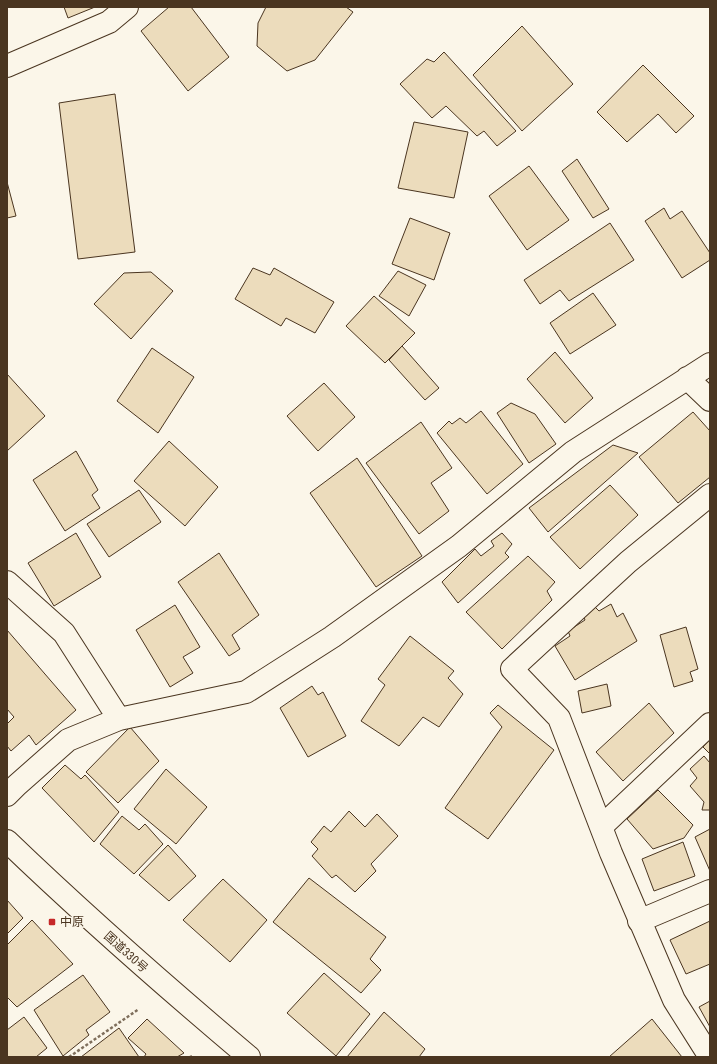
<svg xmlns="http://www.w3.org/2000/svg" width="717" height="1064" viewBox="0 0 717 1064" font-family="'Roboto Condensed','Noto Sans JP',sans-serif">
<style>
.building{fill:#ecdcbc;stroke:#4a3520}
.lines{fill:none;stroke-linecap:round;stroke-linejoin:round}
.street-casing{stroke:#4a3520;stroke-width:24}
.highway-casing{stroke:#4a3520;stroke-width:24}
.path{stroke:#7f6f5c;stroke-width:2.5;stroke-dasharray:3 2;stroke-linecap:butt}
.street{stroke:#fbf6e9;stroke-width:22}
.highway{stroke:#fbf6e9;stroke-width:22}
.poi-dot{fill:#c62828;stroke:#fbf6e9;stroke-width:1.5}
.labels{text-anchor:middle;stroke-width:3;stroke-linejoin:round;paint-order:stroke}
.poi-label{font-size:12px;fill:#4a3520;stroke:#fbf6e9;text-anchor:start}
.street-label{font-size:12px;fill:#4a3520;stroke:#fbf6e9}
</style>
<rect width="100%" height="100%" fill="#fbf6e9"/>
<path class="building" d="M 64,7 L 95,7 L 68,18 Z
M 169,7 L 191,7 L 229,57 L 188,91 L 141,31 Z
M 266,7 L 346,7 L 353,12 L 315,60 L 287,71 L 257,46 L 258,23 Z
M 522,26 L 573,84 L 522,131 L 473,75 Z
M 444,52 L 516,131 L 497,146 L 484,131 L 477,136 L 446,106 L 432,118 L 400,84 L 427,59 L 434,62 Z
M 643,65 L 694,116 L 676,133 L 658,114 L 627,142 L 597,112 Z
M 115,94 L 135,252 L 78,259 L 59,103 Z
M 414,122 L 468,132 L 454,198 L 398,188 Z
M 577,159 L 609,209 L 593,218 L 562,171 Z
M 529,166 L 569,220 L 527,250 L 489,196 Z
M 7,182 L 16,216 L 7,218 Z
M 664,208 L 670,219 L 682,211 L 710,253 L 710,260 L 682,278 L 645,221 Z
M 410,218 L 450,233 L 434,280 L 392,264 Z
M 610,223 L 634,260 L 569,301 L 560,290 L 540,304 L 524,280 Z
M 253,268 L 270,275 L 274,268 L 334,302 L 315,333 L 286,318 L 281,326 L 235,299 Z
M 398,271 L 426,285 L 409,316 L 379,296 Z
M 151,272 L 173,291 L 131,339 L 94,304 L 124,273 Z
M 593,293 L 616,325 L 570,354 L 550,323 Z
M 374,296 L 415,333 L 385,363 L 346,326 Z
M 402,346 L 439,388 L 425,400 L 389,360 Z
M 152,348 L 194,377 L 158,433 L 117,401 Z
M 555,352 L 593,398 L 565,423 L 527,379 Z
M 7,374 L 45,416 L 7,451 Z
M 324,383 L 355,417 L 318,451 L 287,416 Z
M 511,403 L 535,414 L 556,444 L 529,463 L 497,413 Z
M 481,411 L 523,464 L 487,494 L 437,433 L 449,421 L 452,424 L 460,418 L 466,423 Z
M 693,412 L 710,431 L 710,477 L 678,503 L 639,457 Z
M 421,422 L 452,468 L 431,483 L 449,511 L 419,534 L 366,463 Z
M 169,441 L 218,487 L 185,526 L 134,481 Z
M 613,445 L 638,453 L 548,532 L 529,508 Z
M 76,451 L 98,490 L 92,495 L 100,508 L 65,531 L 33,480 Z
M 357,458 L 422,556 L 376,587 L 310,493 Z
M 610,485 L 638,515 L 580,569 L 550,537 Z
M 139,490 L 161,522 L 109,557 L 87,524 Z
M 76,533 L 101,577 L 54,606 L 28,563 Z
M 502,533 L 512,544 L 505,553 L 509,557 L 458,603 L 442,582 L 475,549 L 481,556 L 494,546 L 491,541 Z
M 219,553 L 259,615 L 232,635 L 240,649 L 229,656 L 178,582 Z
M 528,556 L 555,582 L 547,591 L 552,600 L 502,649 L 466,612 Z
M 611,604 L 617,617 L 623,613 L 637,641 L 575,680 L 555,646 L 570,636 L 568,631 L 585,620 L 582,613 L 594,606 L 599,611 Z
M 175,605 L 200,647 L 183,657 L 193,673 L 170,687 L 136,630 Z
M 686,627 L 698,669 L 690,672 L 693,681 L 674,687 L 660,635 Z
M 7,630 L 76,710 L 36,745 L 29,735 L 11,751 L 7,746 L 7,724 L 14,717 L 7,709 Z
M 410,636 L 454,671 L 448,678 L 463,694 L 439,727 L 423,717 L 399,746 L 361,721 L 385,685 L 378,679 Z
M 607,684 L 611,706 L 582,713 L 578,691 Z
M 312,686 L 318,695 L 323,692 L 346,736 L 308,757 L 280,708 Z
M 649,703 L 674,733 L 623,781 L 596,752 Z
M 498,705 L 554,750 L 488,839 L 445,808 L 502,727 L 490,713 Z
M 130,727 L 159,761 L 118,803 L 86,772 Z
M 710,739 L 710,754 L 703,747 Z
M 704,756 L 710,763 L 710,810 L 702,810 L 704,802 L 690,786 L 697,778 L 690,769 Z
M 65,765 L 81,779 L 85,775 L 119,812 L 94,842 L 42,788 Z
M 166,769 L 207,807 L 176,844 L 134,809 Z
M 658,790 L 693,825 L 684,838 L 653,849 L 627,819 Z
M 349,811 L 365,827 L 377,814 L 398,836 L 371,864 L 376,871 L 355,892 L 336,875 L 332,878 L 312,856 L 318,849 L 311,842 L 324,826 L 331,832 Z
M 122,816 L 139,830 L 145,824 L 163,844 L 134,874 L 100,844 Z
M 710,829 L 710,871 L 695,837 Z
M 683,842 L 695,876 L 654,891 L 642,859 Z
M 168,845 L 196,876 L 169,901 L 139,875 Z
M 309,878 L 386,937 L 370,959 L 381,970 L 361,993 L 273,922 Z
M 223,879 L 267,920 L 230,962 L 183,920 Z
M 7,900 L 23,918 L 7,934 Z
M 32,920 L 73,964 L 17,1007 L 7,997 L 7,945 Z
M 710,921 L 710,964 L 686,974 L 670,940 Z
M 324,973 L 370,1014 L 336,1056 L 287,1013 Z
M 83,975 L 110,1012 L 86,1030 L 89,1035 L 63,1056 L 34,1010 Z
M 710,1001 L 710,1027 L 699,1007 Z
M 384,1012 L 425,1049 L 419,1057 L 347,1057 Z
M 24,1017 L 47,1048 L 36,1057 L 7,1057 L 7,1030 Z
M 147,1019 L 184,1053 L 177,1057 L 144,1057 L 146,1054 L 128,1038 Z
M 652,1019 L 682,1057 L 609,1057 Z
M 119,1028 L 139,1057 L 81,1057 Z"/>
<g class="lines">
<g class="street-casing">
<path id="street" d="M 7,66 L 109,22 L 127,7
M 687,378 L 710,400
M 7,582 L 64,633 L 119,719
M 7,795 L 17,785 L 68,740 L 119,719 L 246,692 L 332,637 L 459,546 L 573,452 L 710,364
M 601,827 L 710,724
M 639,921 L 710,891
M 710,1057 L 674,1000 L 611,853 L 559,718 L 512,669 L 628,562 L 710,495"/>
</g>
<g class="highway-casing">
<path id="highway" d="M 7,841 C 85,916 166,987 249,1057"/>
</g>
<path class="path" d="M 69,1057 L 139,1009
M 190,1057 L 192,1056"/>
<use href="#street" class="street"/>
<use href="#highway" class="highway"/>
</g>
<rect class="poi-dot" x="48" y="918" width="8" height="8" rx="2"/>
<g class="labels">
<g class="poi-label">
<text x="60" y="926">中原</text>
</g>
<g class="street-label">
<text transform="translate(126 952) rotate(42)" y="4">国道330号</text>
</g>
</g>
<rect width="717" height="1064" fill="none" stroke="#4a3520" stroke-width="16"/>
</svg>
